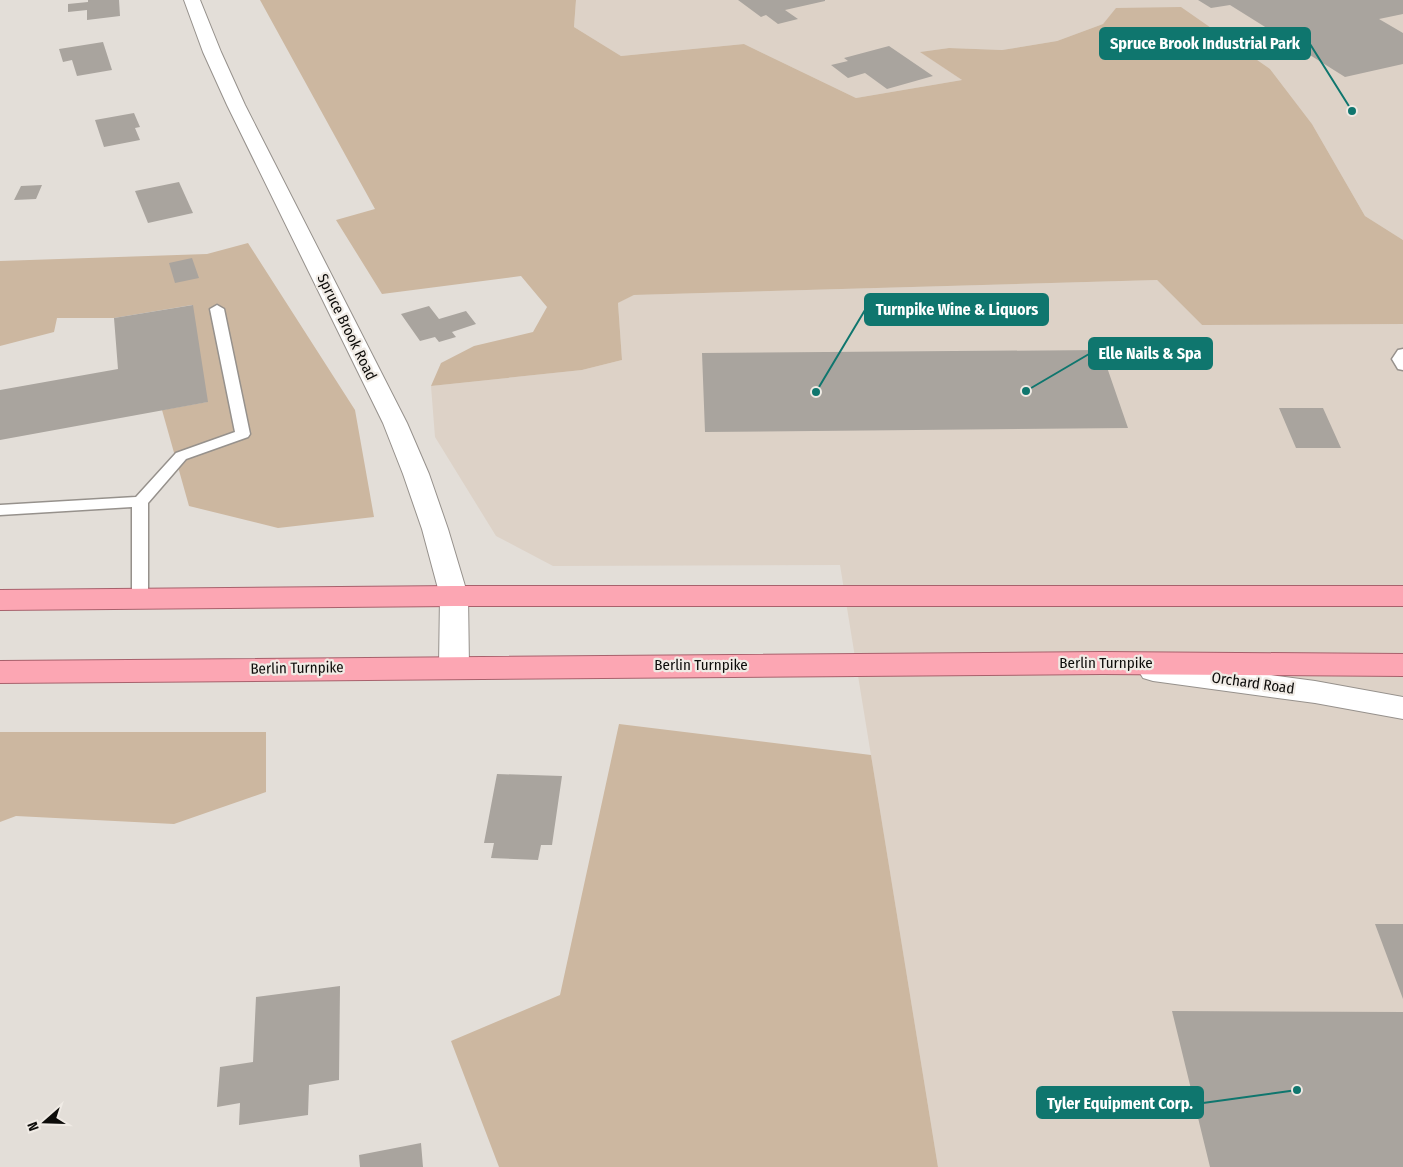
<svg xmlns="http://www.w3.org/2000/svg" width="1403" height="1167" viewBox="0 0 1403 1167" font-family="'Fira Sans Condensed',sans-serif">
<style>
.built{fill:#ddd2c7}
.green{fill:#ccb7a0}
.building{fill:#a9a49e}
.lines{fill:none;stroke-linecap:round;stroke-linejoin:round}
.service-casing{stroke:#96918c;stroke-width:3}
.minor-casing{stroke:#96918c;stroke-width:2}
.tertiary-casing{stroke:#96918c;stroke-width:2}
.trunk-casing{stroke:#a8616c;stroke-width:2}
.service{fill:#fff;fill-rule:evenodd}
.minor{fill:#fff;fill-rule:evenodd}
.tertiary{fill:#fff;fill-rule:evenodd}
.trunk{fill:#fca6b3;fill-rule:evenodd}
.labels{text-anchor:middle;stroke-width:4.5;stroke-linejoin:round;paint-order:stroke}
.street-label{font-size:15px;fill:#0d0c0a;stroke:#f0ebe5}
.leader{fill:none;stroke:#0f766e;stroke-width:2}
.callout-dot{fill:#0f766e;stroke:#f0ebe5;stroke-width:2}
.callout{fill:#0f766e;stroke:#0f766e;stroke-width:2}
.callout-label{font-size:16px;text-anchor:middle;font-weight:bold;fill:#fff}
</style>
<rect width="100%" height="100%" fill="#e3ded8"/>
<path class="built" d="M 576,0 L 1403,0 L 1403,240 L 1365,216 L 1312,124 L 1270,69 L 1116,9 L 1103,24 L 1057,41 L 1002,50 L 949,48 L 921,52 L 962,80 L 856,98 L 744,44 L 621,56 L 574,27 Z
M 1157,280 L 1202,325 L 1403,324 L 1403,1167 L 938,1167 L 840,565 L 553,566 L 496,536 L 435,437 L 431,386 L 582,370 L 622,360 L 618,303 L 634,295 Z"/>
<path class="green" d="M 260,0 L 576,0 L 574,27 L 621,56 L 744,44 L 856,98 L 962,80 L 920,52 L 949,48 L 1002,50 L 1057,41 L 1103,24 L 1116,8 L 1181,7 L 1270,69 L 1312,124 L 1365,216 L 1403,240 L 1403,324 L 1202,325 L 1157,280 L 634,295 L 618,303 L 622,360 L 582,370 L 431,386 L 441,363 L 474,346 L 533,332 L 547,307 L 521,276 L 382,294 L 336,220 L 375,209 Z
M 248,243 L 355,410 L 374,517 L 278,528 L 189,506 L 162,410 L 207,402 L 192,305 L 114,318 L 57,318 L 54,332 L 0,346 L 0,261 L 207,254 Z
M 619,724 L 871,755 L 938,1167 L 499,1167 L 451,1041 L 560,995 Z
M 0,732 L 266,732 L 266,792 L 174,824 L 16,816 L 0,822 Z"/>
<path class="building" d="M 88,0 L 119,0 L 120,16 L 87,20 L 87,10 L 68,12 L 68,4 L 88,2 Z
M 738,0 L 825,0 L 825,1 L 785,10 L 798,19 L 778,24 L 766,15 L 761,17 Z
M 1198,0 L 1403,0 L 1403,14 L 1379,19 L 1403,33 L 1403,64 L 1345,77 L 1230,5 L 1211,8 Z
M 103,42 L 112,70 L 77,76 L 72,60 L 63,62 L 59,49 Z
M 889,46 L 933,76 L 887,89 L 865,73 L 848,78 L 831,65 L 848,61 L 844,58 Z
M 134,113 L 140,127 L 135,128 L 140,140 L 104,147 L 95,120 Z
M 179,182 L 193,213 L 148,223 L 135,191 Z
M 42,185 L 36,199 L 14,200 L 21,186 Z
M 192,258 L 199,278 L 175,283 L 169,263 Z
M 193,305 L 208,402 L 0,440 L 0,390 L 118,369 L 114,318 Z
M 429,306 L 439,319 L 466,311 L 476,324 L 452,332 L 456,337 L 439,342 L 435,337 L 420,341 L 401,314 Z
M 1101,350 L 1128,428 L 705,432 L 702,353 Z
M 1279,408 L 1323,408 L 1341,448 L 1296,448 Z
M 497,774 L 562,776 L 552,845 L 541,845 L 538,860 L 491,858 L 494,843 L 484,843 Z
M 1375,924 L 1403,924 L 1403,999 Z
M 340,986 L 339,1080 L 309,1085 L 308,1115 L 239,1125 L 240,1103 L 217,1107 L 220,1067 L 253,1062 L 256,997 Z
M 1172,1011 L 1403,1012 L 1403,1167 L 1210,1167 Z
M 421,1143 L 423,1167 L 360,1167 L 359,1155 Z"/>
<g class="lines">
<g class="service-casing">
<path id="service" d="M 217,305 L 224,309 L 250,434 L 248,437 L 186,459 L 148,503 L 148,599 L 146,603 L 140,605 L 134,603 L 132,599 L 132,507 L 0,515 L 0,505 L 136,497 L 176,453 L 235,432 L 210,309 Z
M 1403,349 L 1403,370 L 1398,369 L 1392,359 L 1398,350 Z"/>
</g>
<g class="minor-casing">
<path id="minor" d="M 184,0 L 200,0 L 221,52 L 245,105 L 407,423 L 429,474 L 448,529 L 468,596 L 469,667 L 464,675 L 454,678 L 444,675 L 439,667 L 440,596 L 422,529 L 403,474 L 383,423 L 227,105 L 203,52 Z"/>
</g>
<g class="tertiary-casing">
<path id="tertiary" d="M 1153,659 L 1315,681 L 1403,697 L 1403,719 L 1315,703 L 1153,681 L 1143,678 L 1138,670 L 1143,662 Z"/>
</g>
<g class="trunk-casing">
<path id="trunk" d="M 454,586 L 1403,586 L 1403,606 L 454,606 L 0,610 L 0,590 Z
M 1102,652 L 1403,654 L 1403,676 L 1102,674 L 0,683 L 0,661 Z"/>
</g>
<use href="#service" class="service"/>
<use href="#minor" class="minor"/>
<use href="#tertiary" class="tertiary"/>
<use href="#trunk" class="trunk"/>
</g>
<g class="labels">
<g class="street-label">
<text transform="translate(347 327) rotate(64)" y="5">Spruce Brook Road</text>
<text x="1106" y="668">Berlin Turnpike</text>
<text x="701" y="670">Berlin Turnpike</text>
<text transform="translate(297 668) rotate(-1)" y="5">Berlin Turnpike</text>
<text transform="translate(1253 683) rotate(8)" y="5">Orchard Road</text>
</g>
</g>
<path class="leader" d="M1352 111L1310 44M816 392L865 310M1026 391L1089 354M1297 1090L1203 1103"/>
<g class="callout-dot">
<circle cx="1352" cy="111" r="5"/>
<circle cx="816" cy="392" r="5"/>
<circle cx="1026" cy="391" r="5"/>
<circle cx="1297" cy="1090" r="5"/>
</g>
<g class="callout">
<rect x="1100" y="28" width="210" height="31" rx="5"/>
<rect x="865" y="294" width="183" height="31" rx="5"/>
<rect x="1089" y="338" width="123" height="31" rx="5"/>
<rect x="1037" y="1087" width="166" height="31" rx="5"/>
</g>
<g class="callout-label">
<text x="1205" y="49">Spruce Brook Industrial Park</text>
<text x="957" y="315">Turnpike Wine &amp; Liquors</text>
<text x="1150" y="359">Elle Nails &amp; Spa</text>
<text x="1120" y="1109">Tyler Equipment Corp.</text>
</g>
<g transform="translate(45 1122) rotate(250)" stroke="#f0ebe5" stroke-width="4" paint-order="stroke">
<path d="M0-4L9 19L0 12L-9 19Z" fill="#0d0c0a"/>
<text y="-8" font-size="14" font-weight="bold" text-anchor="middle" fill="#0d0c0a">N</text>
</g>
</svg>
